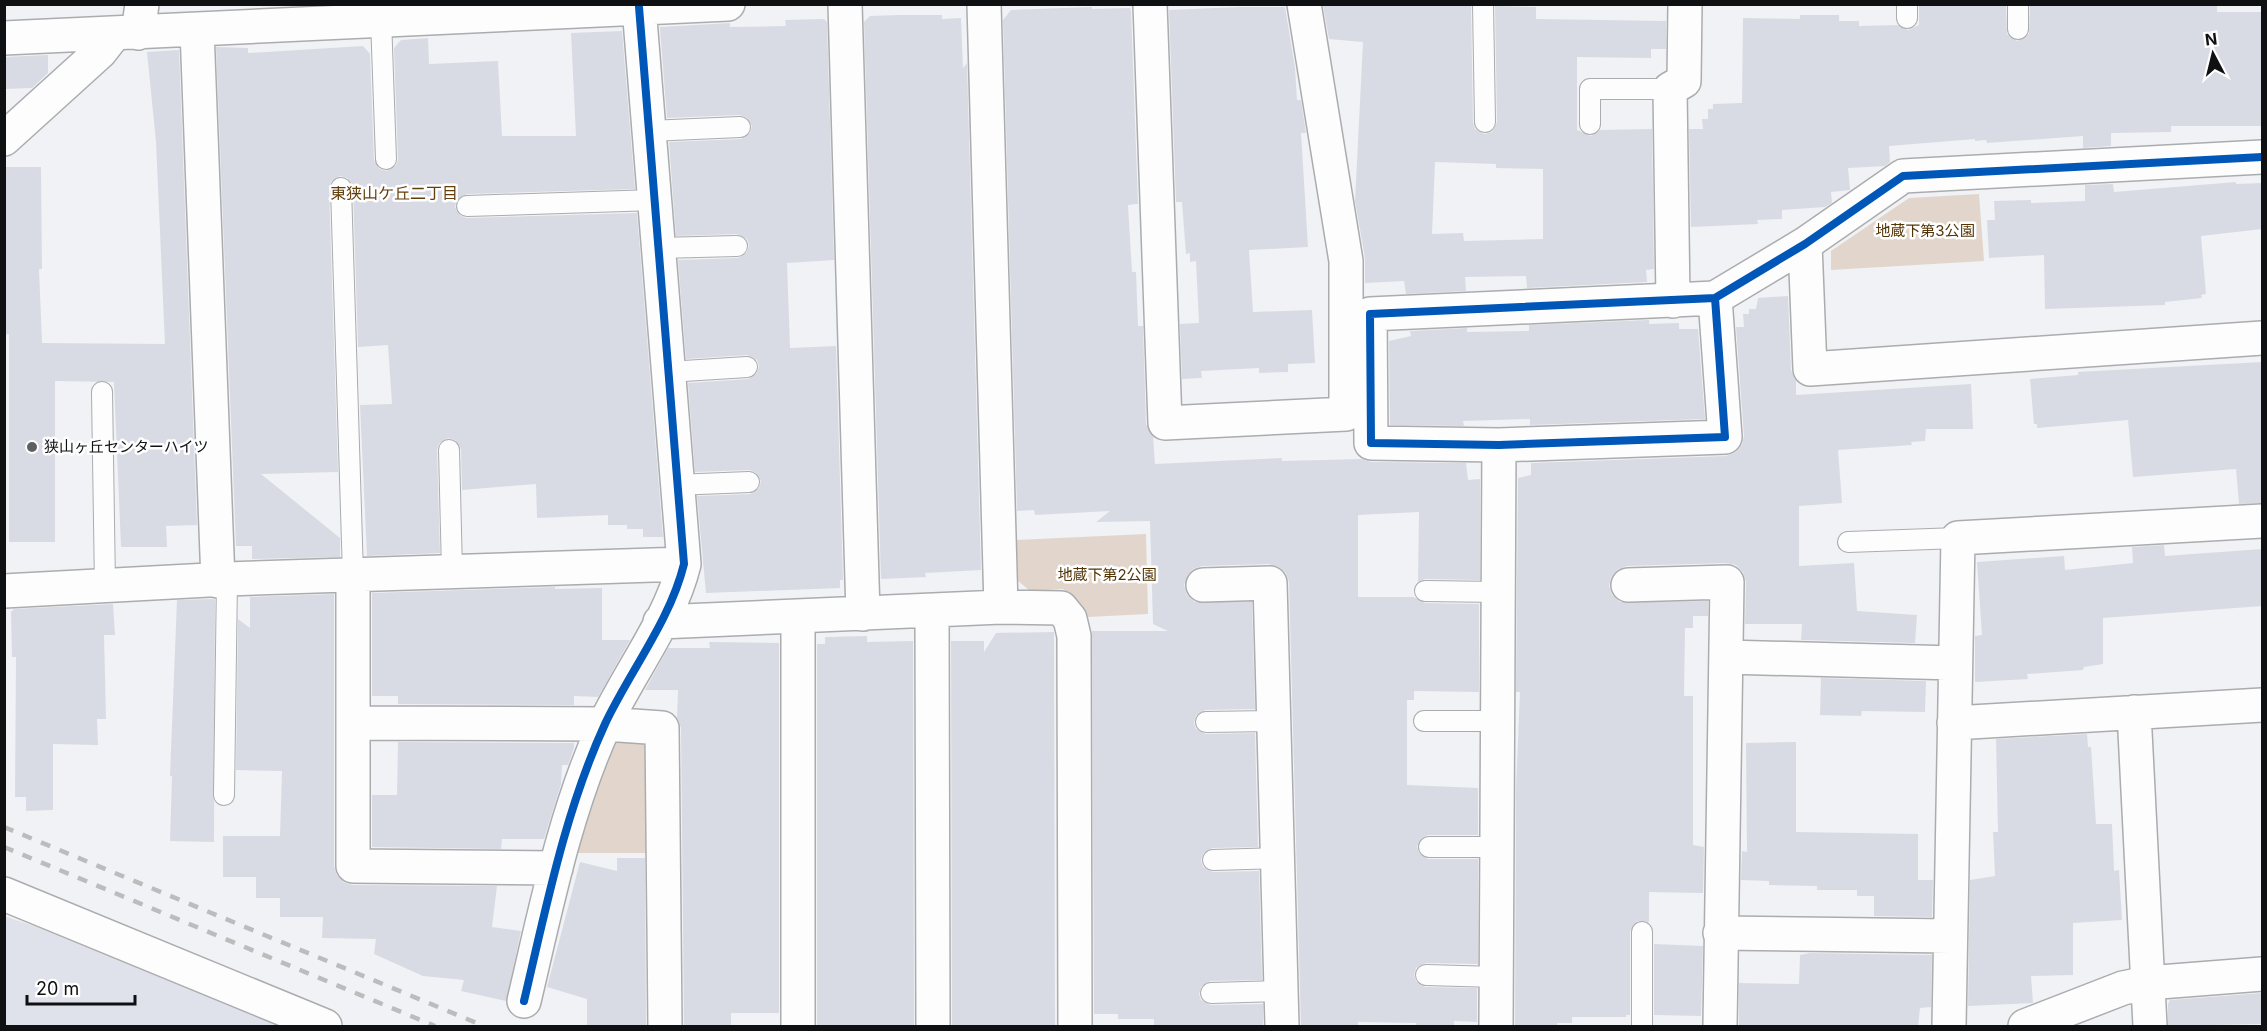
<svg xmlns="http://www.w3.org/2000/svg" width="2267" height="1031" viewBox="0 0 2267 1031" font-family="Inter,'Noto Sans JP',sans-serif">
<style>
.built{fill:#e0e2eb}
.green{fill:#e2d6cc}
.building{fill:#d9dbe4;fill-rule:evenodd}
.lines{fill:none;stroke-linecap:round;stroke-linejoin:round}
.lane-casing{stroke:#abacae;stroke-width:22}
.street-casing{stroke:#abacae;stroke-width:36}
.lane{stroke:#fdfdfe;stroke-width:20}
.street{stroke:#fdfdfe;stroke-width:33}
.rail{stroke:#bbbcbc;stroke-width:4.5;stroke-dasharray:10 10;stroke-linecap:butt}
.cycleway-casing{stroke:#fefefe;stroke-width:11}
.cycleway{stroke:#0057b8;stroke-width:8}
.poi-dot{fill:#5e5f61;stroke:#fefefe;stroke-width:2}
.labels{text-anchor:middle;stroke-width:5;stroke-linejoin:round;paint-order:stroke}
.park-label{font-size:15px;fill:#533406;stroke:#fefefe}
.poi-label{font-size:15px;fill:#0f1012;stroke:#fefefe;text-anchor:start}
.neighbourhood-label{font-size:16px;fill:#633f0c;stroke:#fefefe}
</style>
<rect width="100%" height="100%" fill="#f1f2f5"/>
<path class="built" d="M 4,916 L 34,926 L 283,1026 L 5,1026 Z"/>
<path class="green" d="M 1979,194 L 1984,261 L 1831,270 L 1831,251 L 1909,198 Z
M 1146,534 L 1148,614 L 1088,617 L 1082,605 L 1063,589 L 1030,591 L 1017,580 L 1014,540 Z
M 642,737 L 650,747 L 650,853 L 574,853 L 611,742 Z"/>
<path class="building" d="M 1459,4 L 1471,6 L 1473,122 L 1475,129 L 1485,134 L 1492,132 L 1497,122 L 1495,6 L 1536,7 L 1536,19 L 1666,21 L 1666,49 L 1651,49 L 1651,58 L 1577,57 L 1577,130 L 1591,136 L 1600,130 L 1652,129 L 1654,269 L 1646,270 L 1647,282 L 1527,288 L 1526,276 L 1465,277 L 1466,291 L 1406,294 L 1404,281 L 1365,283 L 1365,258 L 1355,201 L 1363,42 L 1329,39 L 1323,5 ZM 1435,162 L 1496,164 L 1496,168 L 1543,169 L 1543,239 L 1464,241 L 1463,233 L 1432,234 Z
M 1919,4 L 2006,4 L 2007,34 L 2017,41 L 2029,34 L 2030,4 L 2217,4 L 2217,12 L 2262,12 L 2262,122 L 2261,126 L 2171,126 L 2171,132 L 2111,133 L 2111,146 L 2083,148 L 2083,136 L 1987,143 L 1986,140 L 1975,141 L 1975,139 L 1889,146 L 1890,162 L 1885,166 L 1848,168 L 1850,190 L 1831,192 L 1832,203 L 1825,207 L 1782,210 L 1782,219 L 1757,220 L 1758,224 L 1691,227 L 1689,129 L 1703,129 L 1702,119 L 1708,119 L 1708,109 L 1713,109 L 1713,104 L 1742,103 L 1743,18 L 1800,19 L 1800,15 L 1839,15 L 1839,21 L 1859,21 L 1859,26 L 1898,25 L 1908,30 L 1919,25 Z
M 1092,7 L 1092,9 L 1130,8 L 1131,11 L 1138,204 L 1128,205 L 1132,272 L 1136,272 L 1138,326 L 1143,326 L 1146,424 L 1153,437 L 1155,464 L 1282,458 L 1282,461 L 1361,459 L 1371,462 L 1466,463 L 1468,480 L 1480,479 L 1480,580 L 1425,579 L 1418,582 L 1419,512 L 1358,515 L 1358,597 L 1414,597 L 1425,603 L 1479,604 L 1479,692 L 1414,691 L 1414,700 L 1407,700 L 1407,785 L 1478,788 L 1478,835 L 1428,835 L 1423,837 L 1417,846 L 1419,853 L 1428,859 L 1478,859 L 1478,964 L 1426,963 L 1416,968 L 1414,975 L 1416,981 L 1425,987 L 1477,988 L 1477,1022 L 1454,1021 L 1454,1026 L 1416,1026 L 1416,1023 L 1358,1022 L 1358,1026 L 1301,1026 L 1289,582 L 1286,573 L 1279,567 L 1269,564 L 1202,566 L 1193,569 L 1187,576 L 1184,585 L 1187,595 L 1195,602 L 1252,602 L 1255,709 L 1205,710 L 1196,716 L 1194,723 L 1196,729 L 1206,734 L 1255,733 L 1258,847 L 1212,848 L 1203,854 L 1201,861 L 1203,867 L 1213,872 L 1259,871 L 1262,980 L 1210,981 L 1201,987 L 1199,994 L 1201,1000 L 1211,1005 L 1263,1004 L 1263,1026 L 1154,1026 L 1154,1019 L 1118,1019 L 1118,1014 L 1094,1014 L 1092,631 L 1168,631 L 1153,624 L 1150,521 L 1096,522 L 1110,511 L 1035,515 L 1034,510 L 1017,511 L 1003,20 L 1011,10 Z
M 1239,7 L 1285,7 L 1295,68 L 1297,100 L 1301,100 L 1306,133 L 1301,133 L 1308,247 L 1249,250 L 1253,312 L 1312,310 L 1315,363 L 1288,364 L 1288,372 L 1259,373 L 1259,368 L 1201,371 L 1202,378 L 1182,379 L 1180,324 L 1199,323 L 1196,261 L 1190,262 L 1190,253 L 1186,254 L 1182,202 L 1176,202 L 1169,10 Z
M 900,15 L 942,15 L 942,19 L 961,18 L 963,68 L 967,63 L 981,570 L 925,573 L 926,577 L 881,579 L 864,22 L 870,16 Z
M 824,19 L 827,22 L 834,260 L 787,263 L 790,348 L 836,346 L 843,580 L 840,580 L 840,588 L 706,593 L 697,496 L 750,494 L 759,488 L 761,481 L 755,472 L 749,470 L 695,472 L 688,383 L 748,379 L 757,373 L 759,366 L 757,360 L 747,355 L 686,359 L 678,260 L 738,258 L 747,252 L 749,245 L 747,239 L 737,234 L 676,236 L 669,142 L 741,139 L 750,133 L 752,126 L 746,117 L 739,115 L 667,118 L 660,29 L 660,27 L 730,23 L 730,27 L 786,26 L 785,20 Z
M 622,31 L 635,189 L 467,194 L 457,200 L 455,207 L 461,216 L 467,218 L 637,213 L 663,537 L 643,537 L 643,529 L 627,529 L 627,525 L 608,525 L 608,515 L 537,518 L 536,484 L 462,490 L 461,449 L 455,440 L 448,438 L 439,444 L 437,450 L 440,553 L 367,556 L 360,405 L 392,404 L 388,345 L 358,347 L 353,188 L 347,178 L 340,176 L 331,182 L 329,188 L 338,472 L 261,474 L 340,538 L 340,557 L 252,559 L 252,546 L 236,546 L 216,47 L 248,48 L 248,53 L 363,46 L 370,54 L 374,160 L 380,169 L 387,171 L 396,165 L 398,159 L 394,48 L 401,40 L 428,38 L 429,64 L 498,61 L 502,136 L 576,136 L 571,33 Z
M 179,50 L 197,525 L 166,526 L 167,547 L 121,547 L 114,382 L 55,381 L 55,542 L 9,542 L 9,334 L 4,335 L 4,167 L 41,167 L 42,269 L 39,269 L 42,343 L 165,344 L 156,142 L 147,52 Z
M 48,55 L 48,73 L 32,88 L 4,89 L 4,57 Z
M 2236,182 L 2236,184 L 2262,183 L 2262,229 L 2201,236 L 2206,294 L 2201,295 L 2202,298 L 2165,302 L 2165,305 L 2045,309 L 2044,255 L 1989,258 L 1987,220 L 1995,220 L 1994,201 L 2031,200 L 2031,203 L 2085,201 L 2085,185 L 2113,184 L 2114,192 Z
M 1788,296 L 1791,370 L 1796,380 L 1796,395 L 1971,384 L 1973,429 L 1926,429 L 1925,441 L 1911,442 L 1912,445 L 1838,450 L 1842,503 L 1799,506 L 1799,566 L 1854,563 L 1857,611 L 1917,615 L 1915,643 L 1801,640 L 1802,624 L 1745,624 L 1746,582 L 1743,572 L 1736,565 L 1726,563 L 1627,566 L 1618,569 L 1611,577 L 1609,586 L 1612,595 L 1620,602 L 1708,601 L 1708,616 L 1693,616 L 1693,628 L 1685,628 L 1684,696 L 1693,696 L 1693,845 L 1704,847 L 1703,893 L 1649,892 L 1649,922 L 1637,921 L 1630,931 L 1630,1015 L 1626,1015 L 1626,1017 L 1572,1017 L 1572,1023 L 1557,1023 L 1557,1026 L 1515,1026 L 1516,789 L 1520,692 L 1516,692 L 1518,478 L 1531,475 L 1531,463 L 1726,456 L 1736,452 L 1742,445 L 1744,436 L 1736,327 L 1744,327 L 1743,314 L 1749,314 L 1749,309 L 1756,309 L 1758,298 Z
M 1649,320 L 1649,324 L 1679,323 L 1679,329 L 1698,329 L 1705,419 L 1530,425 L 1530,419 L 1463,421 L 1464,426 L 1390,425 L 1389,341 L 1411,336 L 1410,331 L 1467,328 L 1467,332 L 1529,331 L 1529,325 Z
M 2262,362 L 2262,503 L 2239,504 L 2236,469 L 2133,477 L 2128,420 L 2037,428 L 2037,424 L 2034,424 L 2030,379 L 2078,375 L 2078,372 Z
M 2164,545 L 2165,556 L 2262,549 L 2262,606 L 2103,618 L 2103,664 L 2084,667 L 2083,670 L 2027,674 L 2028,679 L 1975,682 L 1975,636 L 1982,635 L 1977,562 L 2064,556 L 2065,570 L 2133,563 L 2132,547 Z
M 555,587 L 555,589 L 602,588 L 602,640 L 630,640 L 598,697 L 574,696 L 574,705 L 398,704 L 398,696 L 372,696 L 372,593 Z
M 334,594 L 334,866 L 337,875 L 343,882 L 353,885 L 497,886 L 492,927 L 521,931 L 506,1001 L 461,991 L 464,980 L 423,976 L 374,954 L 376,939 L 322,938 L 323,917 L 280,917 L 280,898 L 256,898 L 256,877 L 223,877 L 223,836 L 280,836 L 282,771 L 236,770 L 238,619 L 250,628 L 250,597 Z
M 213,599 L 215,600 L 214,842 L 170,841 L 172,776 L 170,776 L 177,600 Z
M 113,604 L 115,635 L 104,635 L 106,719 L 97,719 L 98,745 L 53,744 L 53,810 L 26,811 L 26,797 L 15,797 L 16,657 L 12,657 L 11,612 L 14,609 Z
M 1054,632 L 1055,1026 L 952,1026 L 951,641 L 984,641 L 984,652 L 996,633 Z
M 867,636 L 867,642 L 913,641 L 914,1026 L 817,1026 L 817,644 L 825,644 L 825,637 Z
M 709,642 L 779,643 L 779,1013 L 731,1013 L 731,1026 L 684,1026 L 681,728 L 677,718 L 678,690 L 645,690 L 668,648 L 710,648 Z
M 1821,678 L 1926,681 L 1925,712 L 1862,711 L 1861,716 L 1820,715 Z
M 2087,734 L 2088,747 L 2091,747 L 2096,824 L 2112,824 L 2114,871 L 2119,870 L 2122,920 L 2073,923 L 2073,975 L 2031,976 L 2033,1003 L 1968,1006 L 1970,880 L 1995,876 L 1993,832 L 1998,832 L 1996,739 Z
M 398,742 L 574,743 L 574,748 L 568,765 L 562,765 L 561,784 L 544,839 L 502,839 L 501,849 L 372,847 L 372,795 L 397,795 Z
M 1796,742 L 1796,832 L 1918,834 L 1918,880 L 1933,880 L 1932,917 L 1874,916 L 1874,896 L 1857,896 L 1857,890 L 1817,890 L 1817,886 L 1769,885 L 1769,881 L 1741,880 L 1742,851 L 1747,852 L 1746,743 Z
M 617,858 L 645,858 L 646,1026 L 587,1026 L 587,999 L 547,987 L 580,862 L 617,871 Z
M 1654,944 L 1703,946 L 1701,1016 L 1654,1015 Z
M 1809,953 L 1932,955 L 1931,1007 L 1920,1008 L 1918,1026 L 1739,1026 L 1739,983 L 1799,984 L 1800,955 Z
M 2262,993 L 2262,1024 L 2168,1026 L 2168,1004 L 2170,1000 Z"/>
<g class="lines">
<g class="lane-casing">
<path id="lane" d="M 1483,4 L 1485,122
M 1907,4 L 1907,18
M 2018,4 L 2018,29
M 381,19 L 386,159
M 1590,124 L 1590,89 L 1670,89
M 649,131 L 740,127
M 341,188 L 353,575
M 467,206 L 655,200
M 659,248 L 737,246
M 668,372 L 747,367
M 102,392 L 105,586
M 449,450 L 452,571
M 675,485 L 749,482
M 1848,542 L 1958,538
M 1425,591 L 1499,592
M 1424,721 L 1498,721
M 1206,722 L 1274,721
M 224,795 L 227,579
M 1429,847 L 1497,847
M 1213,860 L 1278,858
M 1642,932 L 1642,1026
M 1426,975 L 1496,977
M 1211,993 L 1281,991"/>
</g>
<g class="street-casing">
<path id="street" d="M 845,4 L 863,614
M 984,4 L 1001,607
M 1150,4 L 1165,423 L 1346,414 L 1346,261 L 1304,4
M 197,30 L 218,581
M 138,33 L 142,4
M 4,38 L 728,4
M 4,139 L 100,52 L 114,34
M 1805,244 L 1810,369 L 2262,338
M 1715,298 L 1725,437 L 1499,445 L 1371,443 L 1370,314 L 1715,298 L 1805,244 L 1903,176 L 2262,157
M 1673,301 L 1670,89 L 1684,81 L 1685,4
M 353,575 L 353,866 L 556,868
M 1203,585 L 1270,583 L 1282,1026
M 1628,585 L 1727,582 L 1720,1026
M 4,591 L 227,579 L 684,564
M 932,611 L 933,1026
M 798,616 L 798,1026
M 660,622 L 1001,607 L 1061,608 L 1070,619 L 1074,636 L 1075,1026
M 1727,657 L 1955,663
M 2134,712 L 2150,1026
M 353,723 L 605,724 L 662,728 L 665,1026
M 1954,723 L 2262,705
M 4,894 L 325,1026
M 1720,933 L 1950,936
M 524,1001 C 546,908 565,811 605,724 C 630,671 670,621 684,564 L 639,7
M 1496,1026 L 1499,445
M 1949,1026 L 1958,538 L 2262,521
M 2025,1026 L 2123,988 L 2147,983 L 2262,974"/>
</g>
<use href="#lane" class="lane"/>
<use href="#street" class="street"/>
<path class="rail" d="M 4,827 L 484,1026
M 4,847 L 435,1026"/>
<g class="cycleway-casing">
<path id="cycleway" d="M 1715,298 L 1725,437 L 1499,445 L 1371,443 L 1370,314 L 1715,298 L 1805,244 L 1903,176 L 2262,157
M 524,1001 C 546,908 565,811 605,724 C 630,671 670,621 684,564 L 639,7"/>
</g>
<use href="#cycleway" class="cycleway"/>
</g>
<circle class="poi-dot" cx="32" cy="447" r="6"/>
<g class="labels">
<g class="park-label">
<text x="1925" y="236">地蔵下第3公園</text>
<text x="1107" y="580">地蔵下第2公園</text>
</g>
<g class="poi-label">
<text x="44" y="452">狭山ヶ丘センターハイツ</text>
</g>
<g class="neighbourhood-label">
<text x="394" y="199">東狭山ケ丘二丁目</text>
</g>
</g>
<rect width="2267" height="1031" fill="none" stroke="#0f1012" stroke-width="12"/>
<g transform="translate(2213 54) rotate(353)" stroke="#fefefe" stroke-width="4.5" paint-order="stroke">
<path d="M0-4.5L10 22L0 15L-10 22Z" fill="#0f1012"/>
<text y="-9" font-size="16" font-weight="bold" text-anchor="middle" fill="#0f1012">N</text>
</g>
<path d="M27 995v9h108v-9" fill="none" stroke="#0f1012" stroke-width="3"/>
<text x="36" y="995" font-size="18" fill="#0f1012" stroke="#fefefe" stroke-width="4.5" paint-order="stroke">20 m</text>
</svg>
